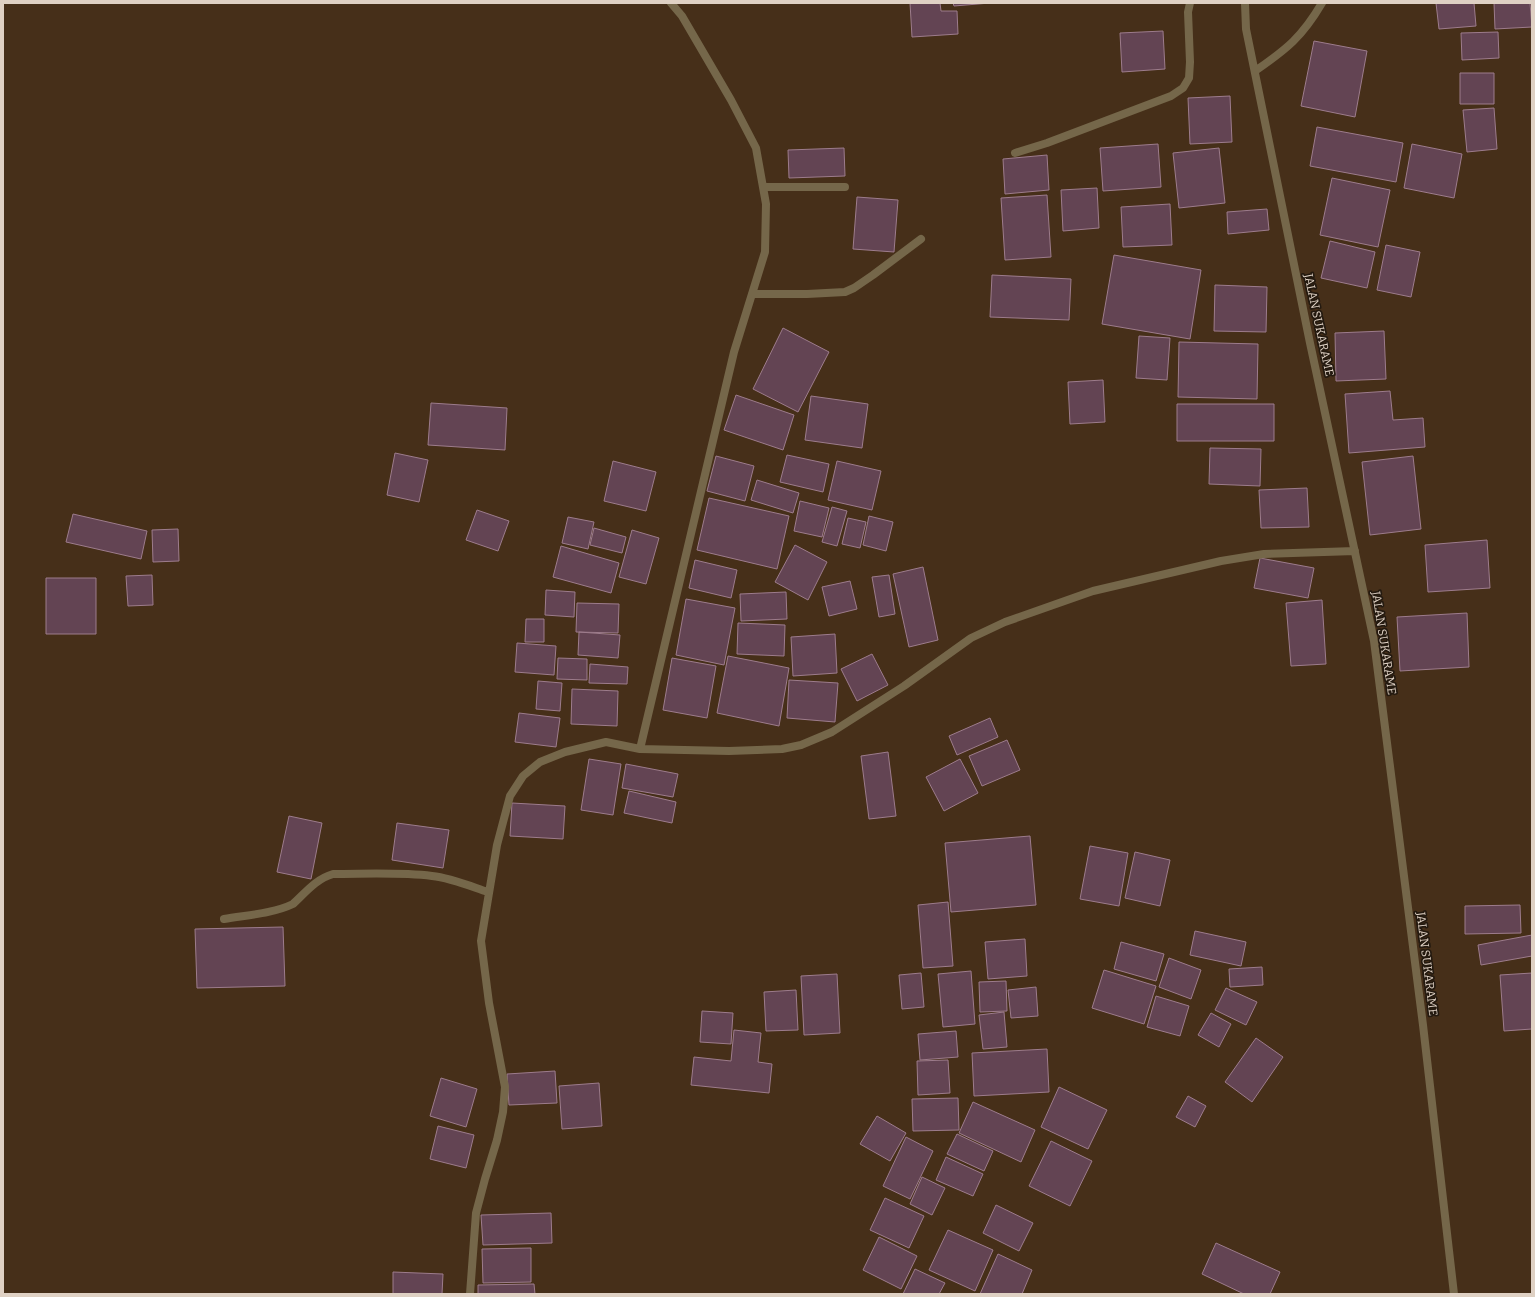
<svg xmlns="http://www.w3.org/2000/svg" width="1535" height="1297" viewBox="0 0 1535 1297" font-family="Bitter,serif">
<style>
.building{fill:#634453;stroke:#9d7c8c}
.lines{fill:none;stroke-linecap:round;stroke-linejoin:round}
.minor{stroke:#75674a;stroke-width:8}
.labels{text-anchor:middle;stroke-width:3.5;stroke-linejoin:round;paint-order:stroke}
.street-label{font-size:12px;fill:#dfd1c4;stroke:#241a10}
</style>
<rect width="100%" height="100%" fill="#462f19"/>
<path class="building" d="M 910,3 L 940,3 L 941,11 L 957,11 L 958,34 L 912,37 Z
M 953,3 L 990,3 L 954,6 Z
M 1436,3 L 1474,3 L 1476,26 L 1439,29 Z
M 1494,3 L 1530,3 L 1532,27 L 1495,29 Z
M 1163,31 L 1165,69 L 1122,72 L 1120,33 Z
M 1498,32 L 1499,58 L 1462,60 L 1461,33 Z
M 1314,41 L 1367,51 L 1355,117 L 1301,106 Z
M 1460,73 L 1494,73 L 1494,104 L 1460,104 Z
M 1230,96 L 1232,142 L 1190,144 L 1188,98 Z
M 1494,108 L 1497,149 L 1467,152 L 1463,110 Z
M 1317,127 L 1403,143 L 1396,182 L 1310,166 Z
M 1158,144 L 1161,187 L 1103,191 L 1100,148 Z
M 1412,144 L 1462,154 L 1454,198 L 1404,188 Z
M 844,148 L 845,176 L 789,178 L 788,150 Z
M 1219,148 L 1225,203 L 1179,208 L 1173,153 Z
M 1047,155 L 1049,190 L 1005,194 L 1003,159 Z
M 1332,178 L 1390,190 L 1378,247 L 1320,235 Z
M 1097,188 L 1099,228 L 1063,231 L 1061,190 Z
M 1047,195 L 1051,257 L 1005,260 L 1001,198 Z
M 857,197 L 898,200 L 894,252 L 853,249 Z
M 1170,204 L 1172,245 L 1123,247 L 1121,207 Z
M 1267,209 L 1269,230 L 1228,234 L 1227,212 Z
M 1330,241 L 1375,252 L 1367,288 L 1321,278 Z
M 1386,245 L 1420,252 L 1411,297 L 1377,290 Z
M 1114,255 L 1201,270 L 1190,339 L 1102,324 Z
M 992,275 L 1071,279 L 1069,320 L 990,317 Z
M 1215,285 L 1267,287 L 1266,332 L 1214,331 Z
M 783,328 L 829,352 L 798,412 L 753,389 Z
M 1384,331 L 1386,379 L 1336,381 L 1335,333 Z
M 1139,336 L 1170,338 L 1167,380 L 1136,378 Z
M 1179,342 L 1258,344 L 1257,399 L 1178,397 Z
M 1103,380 L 1105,422 L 1070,424 L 1068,382 Z
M 1390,391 L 1393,420 L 1423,418 L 1425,447 L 1349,453 L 1345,394 Z
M 736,395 L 794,415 L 783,450 L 724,430 Z
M 811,396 L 868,404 L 862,448 L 805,440 Z
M 431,403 L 507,408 L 505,450 L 428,445 Z
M 1177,404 L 1274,404 L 1274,441 L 1177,441 Z
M 1210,448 L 1261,449 L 1260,486 L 1209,484 Z
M 395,453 L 428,460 L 419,502 L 387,495 Z
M 787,455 L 829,464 L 823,492 L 780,482 Z
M 716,456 L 754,466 L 745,501 L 707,491 Z
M 1413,456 L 1421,529 L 1370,535 L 1362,462 Z
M 613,461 L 656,472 L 646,511 L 604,501 Z
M 837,461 L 881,471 L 872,510 L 828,500 Z
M 757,480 L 799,493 L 793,513 L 751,500 Z
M 1307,488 L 1309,527 L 1261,528 L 1259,490 Z
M 709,498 L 789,516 L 777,569 L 697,550 Z
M 800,501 L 829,508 L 822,537 L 794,531 Z
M 832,507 L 847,511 L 837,546 L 822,542 Z
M 477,510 L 509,521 L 498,551 L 466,540 Z
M 73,514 L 147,531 L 141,559 L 66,542 Z
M 869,516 L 893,522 L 886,551 L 863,545 Z
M 568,517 L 594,522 L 588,549 L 562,543 Z
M 848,518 L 866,522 L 860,548 L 842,544 Z
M 594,528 L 626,537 L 622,553 L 590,545 Z
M 178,529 L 179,561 L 153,562 L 152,530 Z
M 632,530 L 659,538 L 646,584 L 619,577 Z
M 1487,540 L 1490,588 L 1428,592 L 1425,545 Z
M 795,545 L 827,562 L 808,600 L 775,582 Z
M 561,546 L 619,563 L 611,593 L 553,577 Z
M 1260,558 L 1314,568 L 1308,598 L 1254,588 Z
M 695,560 L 737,570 L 731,598 L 689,588 Z
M 923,567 L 938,640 L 909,647 L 893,574 Z
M 152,575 L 153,605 L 128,606 L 126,576 Z
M 889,575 L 895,614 L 879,617 L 872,577 Z
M 46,578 L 96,578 L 96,634 L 46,634 Z
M 850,581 L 857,609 L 829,616 L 822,587 Z
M 546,590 L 575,592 L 574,617 L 545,615 Z
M 786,592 L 787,619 L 741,621 L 740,594 Z
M 686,599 L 735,608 L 724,665 L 676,655 Z
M 1322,600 L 1326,664 L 1291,666 L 1286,603 Z
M 577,603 L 619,604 L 618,633 L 576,632 Z
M 1467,613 L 1469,667 L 1400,671 L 1397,617 Z
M 526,619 L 544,619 L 544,642 L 525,642 Z
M 738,623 L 785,625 L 784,656 L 737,654 Z
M 579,632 L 620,635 L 618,658 L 578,655 Z
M 835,634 L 837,673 L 793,676 L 791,637 Z
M 517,643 L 556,646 L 554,675 L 515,672 Z
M 872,654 L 888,685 L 857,701 L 841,669 Z
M 728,656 L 789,668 L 779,726 L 717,713 Z
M 558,658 L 587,659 L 587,680 L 557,679 Z
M 672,658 L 716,666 L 707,718 L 663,710 Z
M 590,664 L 628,667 L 627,684 L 589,683 Z
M 789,680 L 838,683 L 835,722 L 787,718 Z
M 538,681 L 562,683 L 560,711 L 536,709 Z
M 572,689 L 618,691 L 617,726 L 571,724 Z
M 519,713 L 560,718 L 556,747 L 515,742 Z
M 990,718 L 998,737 L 957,755 L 949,736 Z
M 1007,740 L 1020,770 L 982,786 L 969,756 Z
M 888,752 L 896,816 L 869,819 L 861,756 Z
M 589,759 L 621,764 L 613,815 L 581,810 Z
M 960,759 L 978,793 L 944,811 L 926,777 Z
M 626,764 L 678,774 L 673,797 L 622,788 Z
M 629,791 L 676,802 L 672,823 L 624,813 Z
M 512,803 L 565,806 L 563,839 L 510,836 Z
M 289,816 L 322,823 L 311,879 L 277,872 Z
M 397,823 L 449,830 L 443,868 L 392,860 Z
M 1030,836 L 1036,905 L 951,912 L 945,843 Z
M 1090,846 L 1128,853 L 1119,906 L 1080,899 Z
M 1135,852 L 1170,860 L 1160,906 L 1125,898 Z
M 948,902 L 953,966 L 923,968 L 918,905 Z
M 1520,905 L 1521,933 L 1465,934 L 1465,906 Z
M 283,927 L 285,986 L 197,988 L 195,929 Z
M 1195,931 L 1246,942 L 1241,966 L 1190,955 Z
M 1532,935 L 1532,956 L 1481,965 L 1478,945 Z
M 1025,939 L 1027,976 L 988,979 L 985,942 Z
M 1121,942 L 1164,954 L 1156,981 L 1114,969 Z
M 1169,958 L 1201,970 L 1191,999 L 1159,987 Z
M 1262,967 L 1263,985 L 1230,987 L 1229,969 Z
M 1104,970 L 1156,986 L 1144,1024 L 1092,1008 Z
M 971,971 L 975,1024 L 943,1027 L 938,974 Z
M 921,973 L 924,1007 L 902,1009 L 899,975 Z
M 1532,973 L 1532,1029 L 1504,1031 L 1500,975 Z
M 837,974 L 840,1033 L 804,1035 L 801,976 Z
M 1006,981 L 1007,1011 L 980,1012 L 979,982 Z
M 1036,987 L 1038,1016 L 1011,1018 L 1008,990 Z
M 1226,988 L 1257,1002 L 1246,1025 L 1215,1010 Z
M 796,990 L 798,1030 L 766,1031 L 764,992 Z
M 1156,996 L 1189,1006 L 1180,1036 L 1147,1027 Z
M 702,1011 L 733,1013 L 731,1044 L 700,1042 Z
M 1004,1012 L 1007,1047 L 983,1049 L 979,1015 Z
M 1211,1013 L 1231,1024 L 1219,1047 L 1198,1035 Z
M 734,1030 L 761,1033 L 758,1062 L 772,1064 L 769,1093 L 691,1085 L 694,1057 L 731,1061 Z
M 956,1031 L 958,1057 L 920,1060 L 918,1034 Z
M 1256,1038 L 1283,1057 L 1252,1102 L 1225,1082 Z
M 1047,1049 L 1049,1092 L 974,1096 L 972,1053 Z
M 948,1060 L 950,1093 L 918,1095 L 917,1061 Z
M 555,1071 L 557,1103 L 509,1105 L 507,1074 Z
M 441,1078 L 477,1089 L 466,1127 L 430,1116 Z
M 599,1083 L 602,1126 L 562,1129 L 559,1086 Z
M 1059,1087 L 1107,1110 L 1088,1149 L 1041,1127 Z
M 1188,1096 L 1206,1106 L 1195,1127 L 1176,1117 Z
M 958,1098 L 959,1130 L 913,1131 L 912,1099 Z
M 973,1102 L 1035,1130 L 1021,1162 L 959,1133 Z
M 877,1116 L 906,1133 L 890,1161 L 860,1144 Z
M 438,1126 L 474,1135 L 466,1168 L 430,1159 Z
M 957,1134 L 993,1151 L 984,1171 L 947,1154 Z
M 906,1137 L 933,1151 L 910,1199 L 883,1186 Z
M 1051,1141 L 1092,1161 L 1070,1206 L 1029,1186 Z
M 946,1157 L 983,1174 L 973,1196 L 936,1180 Z
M 922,1177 L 945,1188 L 932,1215 L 910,1204 Z
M 885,1198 L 924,1216 L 909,1248 L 870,1230 Z
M 996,1205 L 1033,1223 L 1019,1251 L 983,1233 Z
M 551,1213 L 552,1243 L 483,1245 L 481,1215 Z
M 948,1230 L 993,1250 L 975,1291 L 929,1270 Z
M 879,1237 L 917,1256 L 901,1289 L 863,1270 Z
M 1216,1243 L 1280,1272 L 1270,1294 L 1244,1294 L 1202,1274 Z
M 531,1248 L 531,1282 L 483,1283 L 482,1249 Z
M 998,1254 L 1032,1270 L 1022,1294 L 980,1294 Z
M 915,1269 L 945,1283 L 939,1294 L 903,1294 Z
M 393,1272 L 443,1274 L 442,1294 L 393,1294 Z
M 534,1284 L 535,1294 L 478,1294 L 478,1285 Z"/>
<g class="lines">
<path class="minor" d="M 1245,3 L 1246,29 L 1310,343 L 1374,641 L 1423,1025 L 1454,1294
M 1255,71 C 1287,49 1302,37 1322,3
M 1015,153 L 1047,143 L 1171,96 L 1183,88 L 1189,78 L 1190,62 L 1188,12 L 1190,3
M 763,187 L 845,187
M 752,294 L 807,294 L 845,292 L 854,288 L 873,275 L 921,239
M 640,749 L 734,352 L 765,252 L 766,204 L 756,148 L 731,100 L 682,16 L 671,3
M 224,919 C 246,915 272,914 293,904 C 306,892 316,879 333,874 C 366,874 399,872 432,876 C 451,878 470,886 488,892
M 470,1294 L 476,1213 L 485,1179 L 497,1140 L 503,1112 L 505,1087 L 489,1003 L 481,941 L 497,845 L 510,796 L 523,776 L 540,762 L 565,752 L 606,742 L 640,749 L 729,751 L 782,749 L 801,745 L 832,732 L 904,686 L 971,638 L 1005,622 L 1093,591 L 1221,561 L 1264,554 L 1355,551"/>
</g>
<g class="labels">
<g class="street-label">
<text transform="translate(1319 325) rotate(78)" y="4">JALAN SUKARAME</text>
<text transform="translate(1384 643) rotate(81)" y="4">JALAN SUKARAME</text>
<text transform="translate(1427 964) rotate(83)" y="4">JALAN SUKARAME</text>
</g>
</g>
<rect width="1535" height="1297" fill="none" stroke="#dfd1c4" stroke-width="8"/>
</svg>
